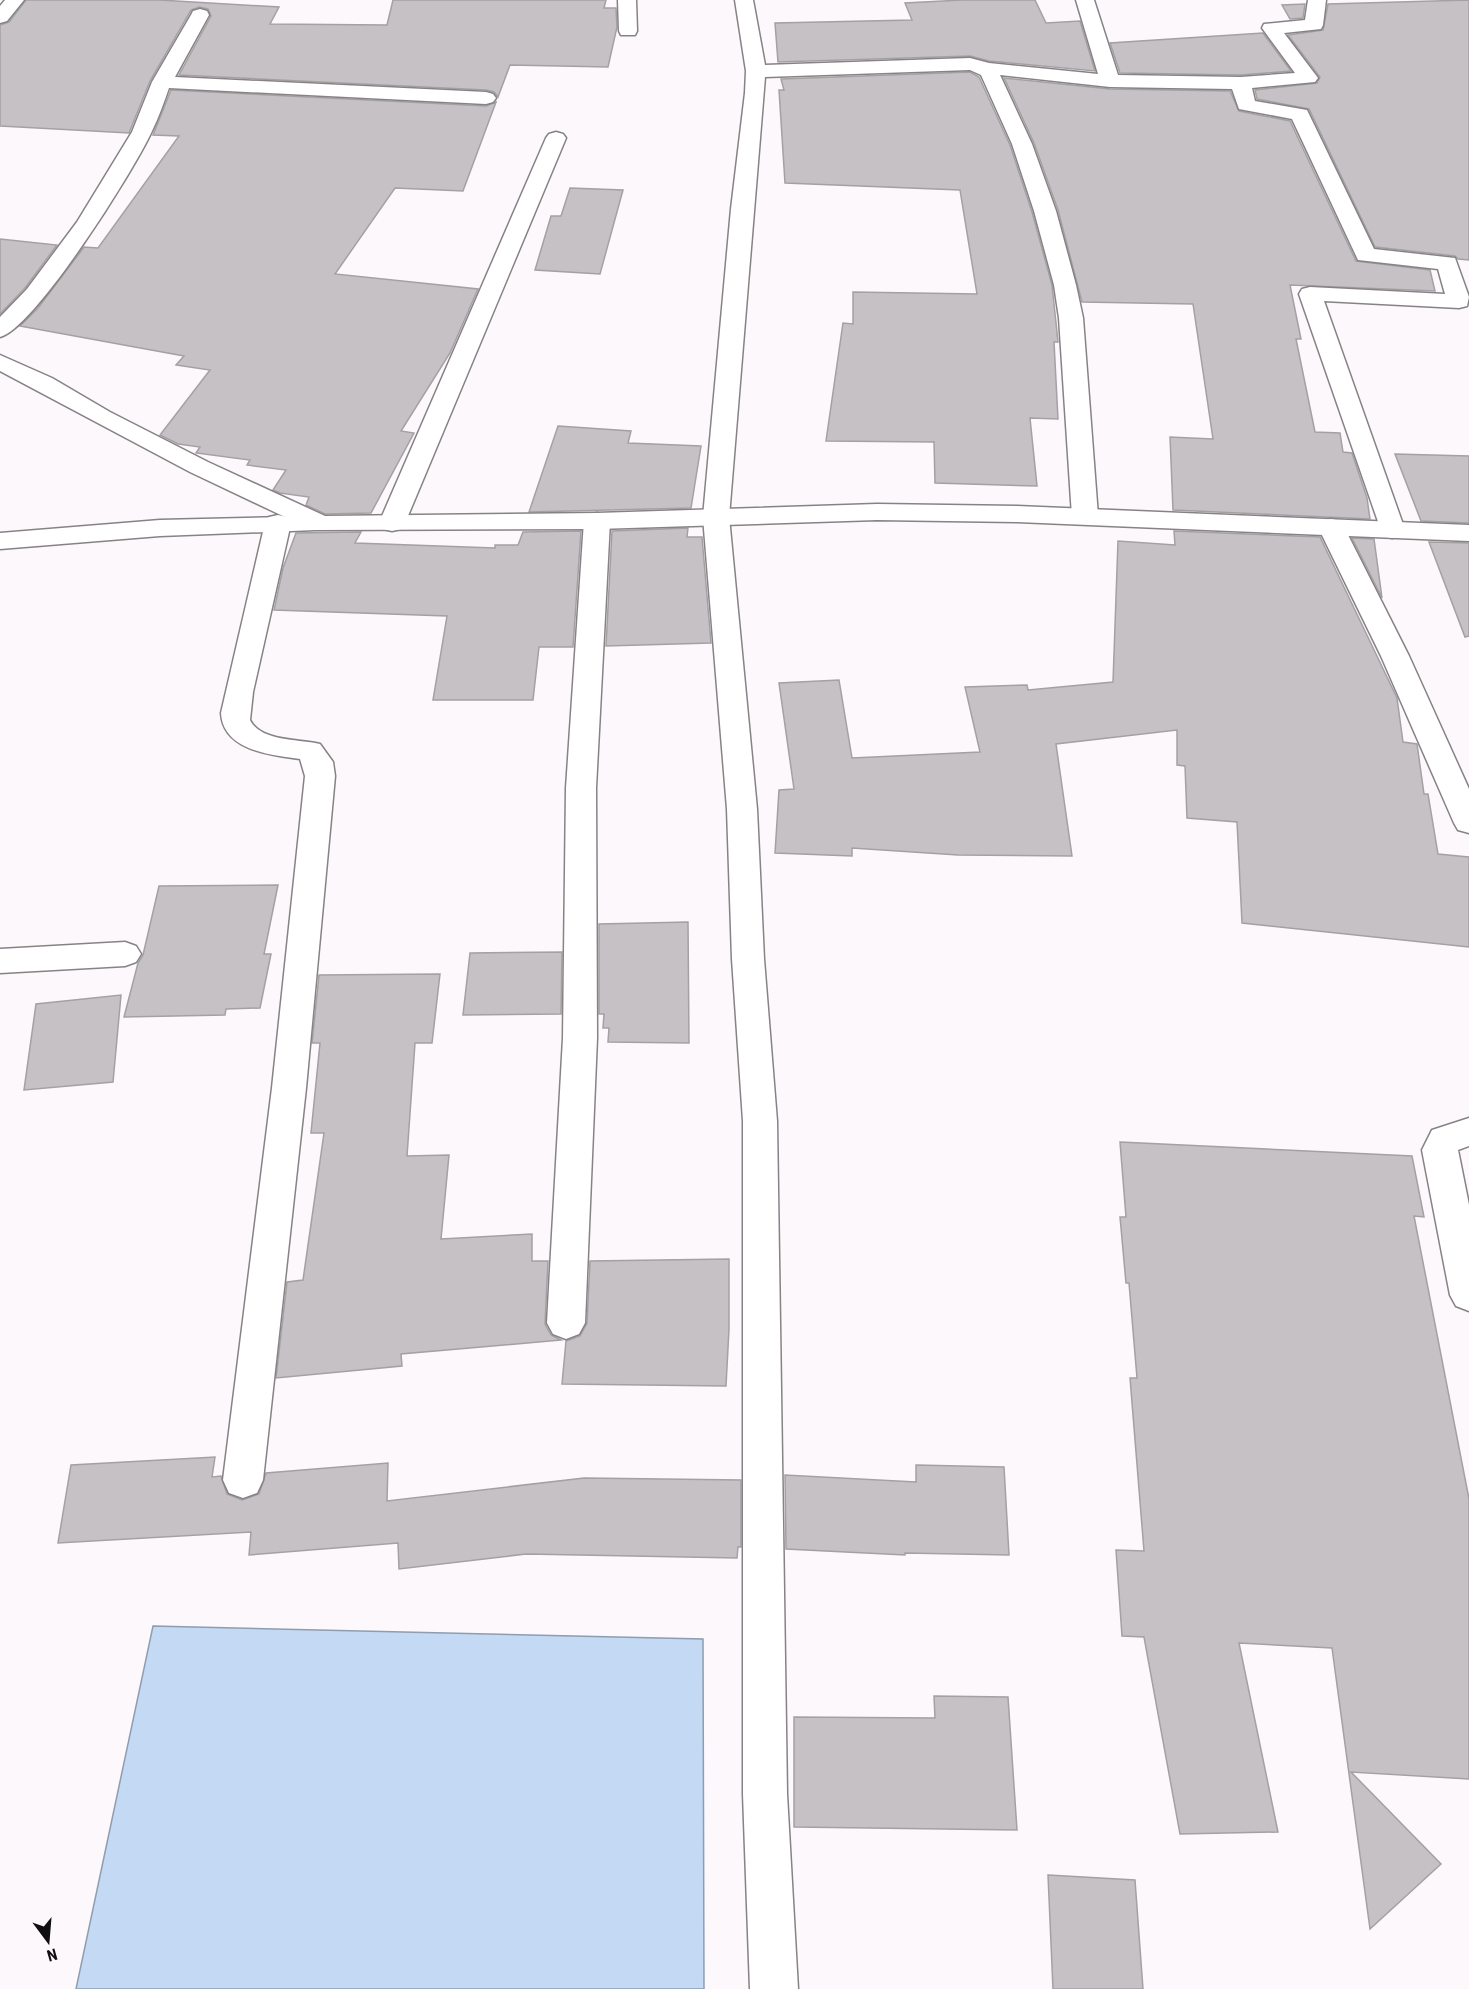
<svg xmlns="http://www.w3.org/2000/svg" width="1469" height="1989" viewBox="0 0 1469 1989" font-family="'Roboto Condensed',sans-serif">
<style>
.water{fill:#c3d9f4;stroke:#8e9db0;stroke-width:1.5}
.building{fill:#c6c1c5;stroke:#a4a0a4;stroke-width:1.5}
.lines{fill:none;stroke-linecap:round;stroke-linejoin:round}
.minor-casing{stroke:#878286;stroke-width:3}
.tertiary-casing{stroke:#878286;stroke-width:3}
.minor{fill:#fff;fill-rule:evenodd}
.tertiary{fill:#fff;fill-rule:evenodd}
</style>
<rect width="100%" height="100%" fill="#fcf8fc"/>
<path class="water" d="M 153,1626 L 703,1639 L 704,1989 L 76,1989 Z"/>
<path class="building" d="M 26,0 L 159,0 L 279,7 L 270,24 L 387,25 L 393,0 L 606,0 L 604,8 L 616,8 L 617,27 L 608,67 L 510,65 L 498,97 L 494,92 L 486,90 L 179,75 L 211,16 L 208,9 L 199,7 L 191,10 L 150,81 L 129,133 L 0,126 L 0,25 L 9,22 Z
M 962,0 L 1035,0 L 1046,23 L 1080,21 L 1095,71 L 989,61 L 970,56 L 778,62 L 775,23 L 912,20 L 905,3 Z
M 1469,0 L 1469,260 L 1458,259 L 1455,256 L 1375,247 L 1309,109 L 1257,99 L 1255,90 L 1317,83 L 1320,77 L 1288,35 L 1323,30 L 1328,4 Z
M 1305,4 L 1303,18 L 1290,19 L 1282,5 Z
M 1263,33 L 1291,71 L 1241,75 L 1120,73 L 1110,43 Z
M 970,72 L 979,77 L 1010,145 L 1032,212 L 1052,285 L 1058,342 L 1054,342 L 1058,419 L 1030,418 L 1037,486 L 935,483 L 934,442 L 826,441 L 843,323 L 853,324 L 853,292 L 977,294 L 960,190 L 785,183 L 779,90 L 784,90 L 781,79 Z
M 1004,78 L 1110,89 L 1230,91 L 1239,111 L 1290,121 L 1356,261 L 1430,270 L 1435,291 L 1290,285 L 1301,339 L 1296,339 L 1315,432 L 1340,433 L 1343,452 L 1352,453 L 1367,498 L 1370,519 L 1173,510 L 1170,437 L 1213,439 L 1193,304 L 1082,302 L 1058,210 L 1034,143 Z
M 171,90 L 486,106 L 496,102 L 463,191 L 395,188 L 335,274 L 478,289 L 450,353 L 401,431 L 414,433 L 371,513 L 325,514 L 306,505 L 309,497 L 280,493 L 273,490 L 286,470 L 247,465 L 250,460 L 196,453 L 200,447 L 178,444 L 160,435 L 210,370 L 176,365 L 184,356 L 20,326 L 38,308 L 84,247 L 98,248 L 179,136 L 153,135 Z
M 570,188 L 623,190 L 600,274 L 535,270 L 551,216 L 561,216 Z
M 0,239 L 57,245 L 25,288 L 0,314 Z
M 558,426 L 631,431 L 628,443 L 701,446 L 691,508 L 529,512 Z
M 1395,454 L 1469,456 L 1469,523 L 1421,521 Z
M 688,528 L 687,537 L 702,537 L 711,643 L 606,646 L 612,531 Z
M 581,531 L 573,647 L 539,647 L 533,700 L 433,700 L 447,616 L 274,610 L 283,568 L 296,533 L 361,532 L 355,543 L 495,548 L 495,545 L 518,545 L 523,532 Z
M 1174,531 L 1320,537 L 1397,698 L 1403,742 L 1417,744 L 1424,794 L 1428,794 L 1438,854 L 1469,857 L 1469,947 L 1242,923 L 1237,822 L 1187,818 L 1185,766 L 1177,765 L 1177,730 L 1056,744 L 1072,856 L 958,855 L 852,848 L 852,856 L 775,853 L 779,790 L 794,789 L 779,683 L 839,680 L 852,758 L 980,752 L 965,687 L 1027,685 L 1028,690 L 1113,682 L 1118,541 L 1175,545 Z
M 1352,538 L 1374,539 L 1382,598 Z
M 1429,542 L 1469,543 L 1469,636 L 1465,637 Z
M 278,885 L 264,954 L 271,954 L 260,1008 L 226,1009 L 225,1015 L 124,1017 L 138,963 L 143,955 L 159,886 Z
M 688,922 L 689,1043 L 608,1042 L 609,1028 L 603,1028 L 604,1014 L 599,1014 L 599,924 Z
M 562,952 L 561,1014 L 463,1015 L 470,953 Z
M 440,974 L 432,1043 L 415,1043 L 407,1156 L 449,1155 L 441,1239 L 532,1234 L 532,1261 L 548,1261 L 545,1324 L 551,1335 L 561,1340 L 401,1354 L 402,1366 L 276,1378 L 287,1282 L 303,1280 L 324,1133 L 311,1133 L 320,1043 L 312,1043 L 319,975 Z
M 121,995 L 113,1082 L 24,1090 L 36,1004 Z
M 1120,1142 L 1412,1156 L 1424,1217 L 1414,1216 L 1469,1499 L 1469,1779 L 1351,1772 L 1441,1864 L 1370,1929 L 1332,1648 L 1239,1643 L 1278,1832 L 1180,1834 L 1144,1637 L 1122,1636 L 1116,1550 L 1144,1551 L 1130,1378 L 1137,1378 L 1129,1283 L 1126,1283 L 1120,1217 L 1126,1217 Z
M 729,1259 L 729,1329 L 726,1386 L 562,1384 L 566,1341 L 580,1336 L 587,1323 L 590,1261 Z
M 215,1457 L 212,1477 L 221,1476 L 227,1494 L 242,1500 L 259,1494 L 266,1473 L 388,1463 L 387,1501 L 584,1478 L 741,1480 L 741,1547 L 738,1547 L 737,1558 L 526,1554 L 399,1569 L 398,1543 L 249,1555 L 251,1532 L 58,1543 L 71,1465 Z
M 916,1465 L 1004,1467 L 1009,1555 L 905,1553 L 905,1555 L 786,1549 L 785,1475 L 916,1482 Z
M 934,1696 L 1008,1697 L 1017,1830 L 794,1827 L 794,1717 L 935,1718 Z
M 1048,1875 L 1135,1880 L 1143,1989 L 1053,1989 Z"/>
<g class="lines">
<g class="minor-casing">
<path id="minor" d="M 5,0 L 24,0 L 7,21 L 0,23 L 0,6 Z
M 618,0 L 636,0 L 637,31 L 635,35 L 621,35 L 619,31 Z
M 735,0 L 753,0 L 765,65 L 970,58 L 989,63 L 1098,74 L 1076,0 L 1094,0 L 1118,75 L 1241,77 L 1295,73 L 1262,28 L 1264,24 L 1305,20 L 1308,0 L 1326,0 L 1323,25 L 1321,29 L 1284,33 L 1318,78 L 1315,82 L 1252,88 L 1255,101 L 1307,110 L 1374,249 L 1455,258 L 1469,297 L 1467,306 L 1459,308 L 1324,301 L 1405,530 L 1401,536 L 1392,538 L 1383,536 L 1299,294 L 1302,289 L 1310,287 L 1445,294 L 1438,269 L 1358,260 L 1292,119 L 1239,109 L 1232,89 L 1110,87 L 1000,75 L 1032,144 L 1056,211 L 1076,285 L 1083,318 L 1098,516 L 1094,522 L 1085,524 L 1076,522 L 1072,516 L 1059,318 L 1054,285 L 1034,211 L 1012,144 L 981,75 L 970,70 L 765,77 L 729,517 L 757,809 L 764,959 L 777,1121 L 787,1794 L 798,1989 L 750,1989 L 743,1794 L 743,1121 L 732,959 L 727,809 L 703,517 L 731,209 L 745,93 L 746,71 Z
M 200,9 L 207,11 L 209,15 L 175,77 L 486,92 L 493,94 L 496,98 L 493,102 L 486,104 L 169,88 C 164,102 159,117 152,131 C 135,169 35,328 0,337 L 0,317 L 27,289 L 77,222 L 132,132 L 152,82 L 191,15 L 193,11 Z
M 556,132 L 563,134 L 566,138 L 405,523 L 401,529 L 392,531 L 383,529 L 379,523 L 546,138 L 549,134 Z
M 597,513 L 606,515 L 610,521 L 596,788 L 597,1038 L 585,1323 L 579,1334 L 566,1339 L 553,1334 L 547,1323 L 563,1038 L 566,788 L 584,521 L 588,515 Z
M 278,515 L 287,517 L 291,523 L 253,692 L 250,720 C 261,742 300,739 320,744 L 333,762 L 335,776 L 306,1088 L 263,1480 L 257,1493 L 243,1498 L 229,1493 L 223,1480 L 272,1088 L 305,776 L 300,759 C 272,755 223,751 221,713 L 265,523 L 269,517 Z
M 1331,519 L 1340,521 L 1344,527 L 1409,656 L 1469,789 L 1469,833 L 1458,830 L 1454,823 L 1381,656 L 1318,527 L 1322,521 Z
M 125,942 L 136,946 L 141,954 L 136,962 L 125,966 L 0,973 L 0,949 Z
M 1469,1118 L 1469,1146 L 1458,1150 L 1469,1205 L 1469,1311 L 1456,1306 L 1450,1295 L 1422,1150 L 1432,1130 Z"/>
</g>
<g class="tertiary-casing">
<path id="tertiary" d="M 0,355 L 52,378 L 110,412 L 208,462 L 325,516 L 597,513 L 877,504 L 1017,506 L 1469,525 L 1469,541 L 1017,522 L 877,520 L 597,529 L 316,530 L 160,536 L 0,549 L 0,533 L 160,520 L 285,517 L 190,472 L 0,371 Z"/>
</g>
<use href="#minor" class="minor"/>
<use href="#tertiary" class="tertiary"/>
</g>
<g transform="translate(48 1941) rotate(164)" stroke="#fcf8fc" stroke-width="4.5" paint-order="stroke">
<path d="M0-4.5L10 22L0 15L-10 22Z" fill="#111011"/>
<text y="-9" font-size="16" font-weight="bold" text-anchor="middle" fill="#111011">N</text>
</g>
</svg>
